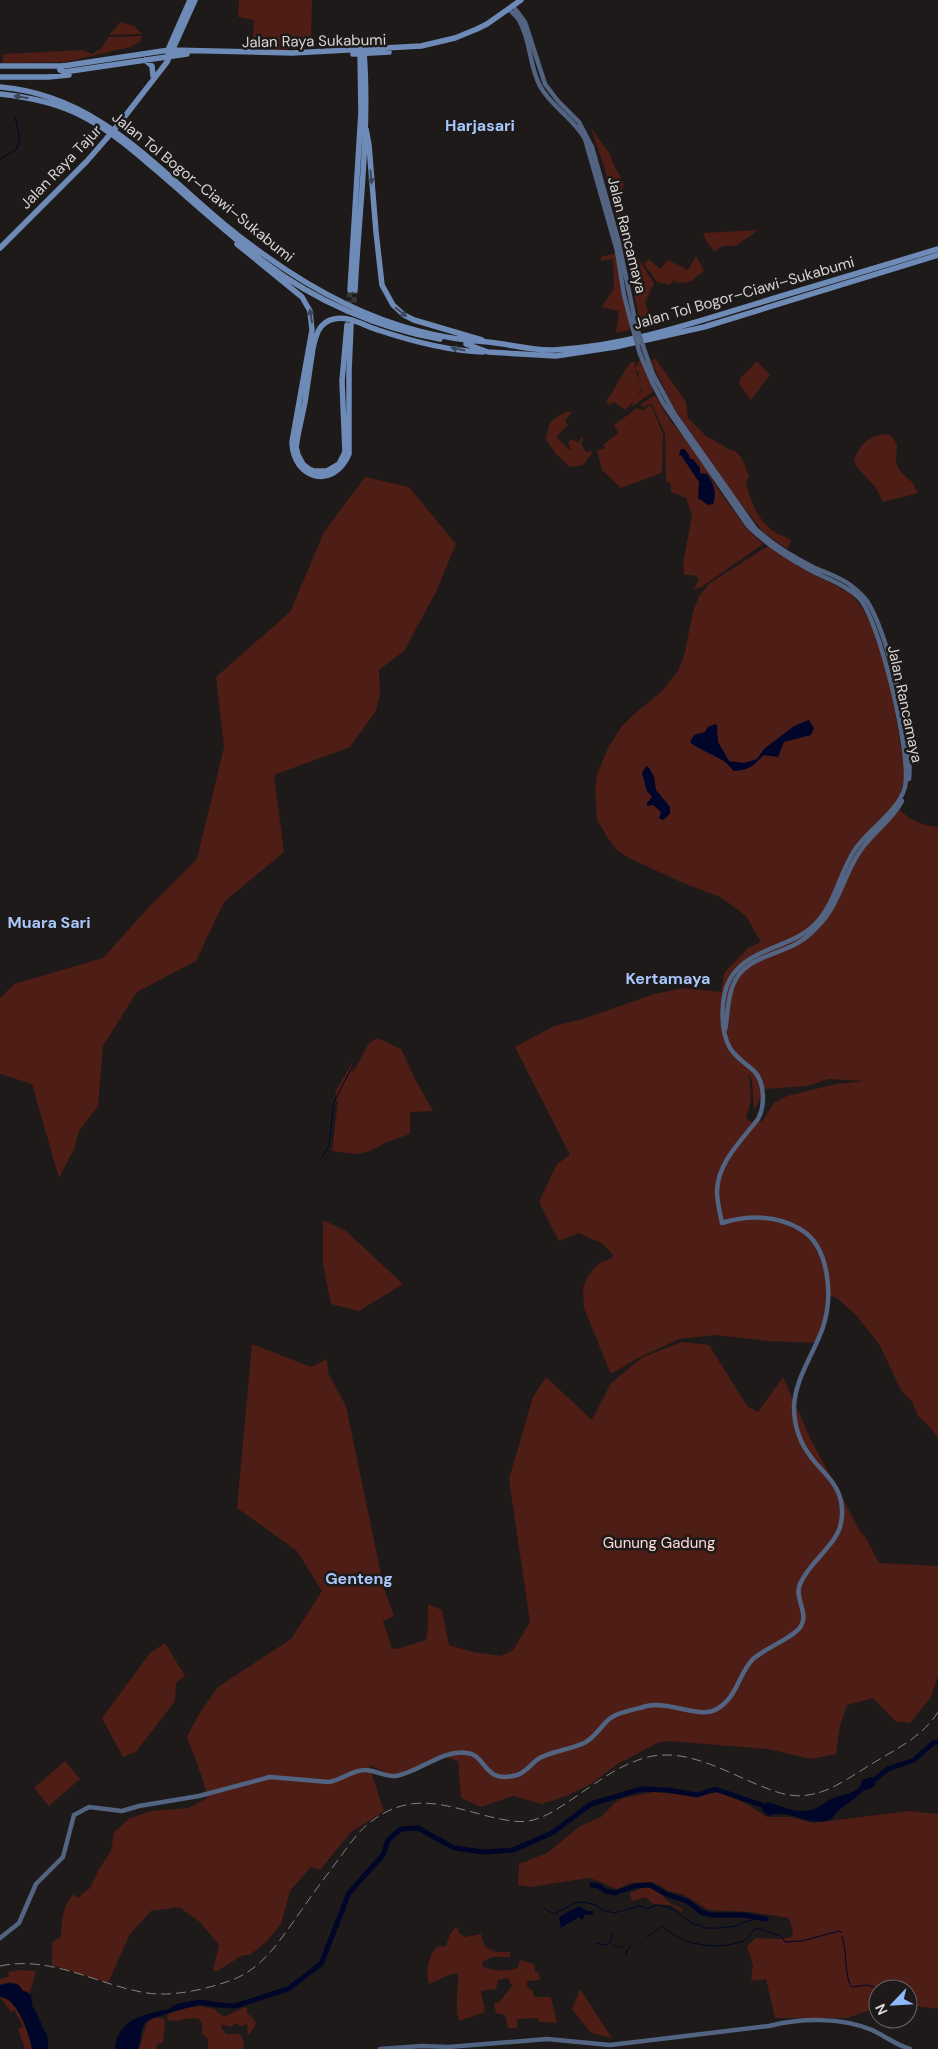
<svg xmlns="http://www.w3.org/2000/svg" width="938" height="2049" viewBox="0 0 938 2049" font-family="'DM Sans',sans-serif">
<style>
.green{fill:#4e1d15;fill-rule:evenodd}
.water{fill:#000629}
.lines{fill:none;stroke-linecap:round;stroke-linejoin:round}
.stream{stroke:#000629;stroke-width:1}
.river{stroke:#000629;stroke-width:5}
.highway-tunnel{stroke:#393635;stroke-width:5.5;stroke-dasharray:5.5 3;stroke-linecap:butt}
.secondary{stroke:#526481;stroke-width:4.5}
.highway{stroke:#6e8bb7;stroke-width:5.5}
.rail{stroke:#848281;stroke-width:1;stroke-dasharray:10 5;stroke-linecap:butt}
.secondary-bridge{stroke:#526481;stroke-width:4.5}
.highway-bridge{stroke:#6e8bb7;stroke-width:5.5}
.oneway{fill:#3d4758}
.labels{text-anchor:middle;stroke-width:5;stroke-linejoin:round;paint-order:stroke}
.street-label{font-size:15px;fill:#d8d6d5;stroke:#1d1a19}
.park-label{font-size:15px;fill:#ffdad3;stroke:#1d1a19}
.neighbourhood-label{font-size:16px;font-weight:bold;fill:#a7c7fa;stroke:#1d1a19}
</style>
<rect width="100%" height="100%" fill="#1d1a19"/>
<path class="green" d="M 239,0 L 312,0 L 311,41 L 309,43 L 291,38 L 287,52 L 269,52 L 269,49 L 252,49 L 254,20 L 238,17 Z
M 121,22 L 134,26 L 142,34 L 109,35 Z
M 142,36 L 140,42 L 131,47 L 66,62 L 2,63 L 3,54 L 83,50 L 92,54 L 101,48 L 109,37 Z
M 591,128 L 610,154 L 612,161 L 624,184 L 617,201 L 628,243 L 654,283 L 645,303 L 649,313 L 647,322 L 641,326 L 626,257 L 609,190 L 606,173 Z
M 758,230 L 736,246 C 727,245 721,245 715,252 L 707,242 L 703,233 Z
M 616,253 L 630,330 L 616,333 L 619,311 L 602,307 L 614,288 L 613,259 L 601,261 L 601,257 Z
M 696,256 L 704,271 L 690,282 L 677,283 L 674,280 L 669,285 L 657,282 L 644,264 L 649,259 L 660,269 L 668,260 L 688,270 Z
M 655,358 L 686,402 L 688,418 L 706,436 L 729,449 L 735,451 L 742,458 L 749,476 L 746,482 C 751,502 758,522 776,533 C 781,536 785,536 790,539 L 791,541 L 787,549 L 763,532 L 731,491 L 673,407 L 651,361 Z
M 640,359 L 651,382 L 653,392 L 631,407 L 635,398 L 642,391 L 637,379 L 639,373 L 635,368 C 638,375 638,383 641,391 C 635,397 632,405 625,410 L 614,402 L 609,405 L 606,402 C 615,389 621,375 631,362 L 635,362 L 635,368 Z
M 757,361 L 770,375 L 751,400 L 739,384 L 740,379 Z
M 655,395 L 670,420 L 695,450 L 716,486 L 746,528 L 763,544 L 700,588 L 694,589 L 699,578 L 693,575 L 684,575 L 683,564 L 692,515 L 686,498 L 671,492 L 671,485 L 666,481 L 665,434 L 652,404 L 642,407 L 641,404 Z
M 651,405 L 663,434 L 662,473 L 621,488 L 602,470 L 597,450 L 605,448 L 603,445 L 618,433 L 614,425 L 637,408 L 643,410 Z
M 566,412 L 572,412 L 565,421 L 568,425 L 556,437 L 570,450 L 571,449 L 568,443 L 572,439 L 578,443 L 582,436 L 583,440 L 581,444 L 586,452 L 591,451 L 592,453 L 583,465 L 570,467 L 556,454 L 546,440 C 549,422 550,420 566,412 Z
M 882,434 L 891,435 L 897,444 L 896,463 L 900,471 L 912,482 L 918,493 L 883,502 L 876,488 L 856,466 L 854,461 C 859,446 866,438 882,434 Z
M 365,477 L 409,487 L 456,544 L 436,592 L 404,651 L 379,670 L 380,694 L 376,711 L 350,747 L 274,775 L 284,852 L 224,902 L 196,961 L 137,992 L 103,1046 L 98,1106 L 79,1131 L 74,1149 L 59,1178 L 32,1084 L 0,1074 L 0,998 L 14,984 L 103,958 L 148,908 L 197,859 L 224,747 L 216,677 L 290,612 L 324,532 Z
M 768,546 C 781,553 793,564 807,571 C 823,581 843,585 856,600 C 883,631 895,708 901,749 C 902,757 905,767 905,775 C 904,786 899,795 896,804 C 903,818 923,826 938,827 L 938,1439 L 931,1428 L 918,1416 L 912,1402 L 901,1390 L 879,1344 L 856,1315 L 837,1298 L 831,1296 L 817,1343 L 769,1341 L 716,1335 L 679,1339 L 636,1359 L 613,1373 L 610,1372 L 584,1308 L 583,1288 L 588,1276 L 598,1264 L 612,1258 L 613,1255 L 603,1244 L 579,1233 L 559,1241 L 539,1202 L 557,1164 L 570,1155 L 515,1047 L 554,1026 L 583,1019 L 654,994 L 684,988 L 721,992 L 724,973 L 748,948 L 761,942 L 746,916 L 722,898 L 683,883 L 629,858 L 617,850 L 607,837 L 597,819 L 595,789 L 597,774 L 609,746 L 622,726 L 634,714 L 661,692 L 678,671 L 685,652 L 693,611 L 699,596 L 710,583 ZM 748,1074 L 752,1080 L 754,1111 L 765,1089 L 808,1086 L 828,1079 L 865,1081 L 836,1084 L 787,1096 L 774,1103 L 763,1120 L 757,1123 L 751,1122 L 746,1118 C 752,1103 752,1089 748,1074 Z
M 378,1038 L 401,1049 L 415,1079 L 433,1111 L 410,1112 L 410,1134 L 385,1143 L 370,1151 L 357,1154 L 332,1151 L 338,1101 L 335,1103 L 337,1098 L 335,1092 L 352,1063 L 354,1065 L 351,1072 L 354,1071 L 369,1043 Z
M 323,1220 L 346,1231 L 403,1284 L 359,1311 L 331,1304 L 323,1264 Z
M 682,1342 L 709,1345 L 747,1406 L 758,1412 L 783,1377 L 811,1440 L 861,1533 L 865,1536 L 879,1563 L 938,1566 L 938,1676 L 931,1697 L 910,1723 L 895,1721 L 873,1698 L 847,1705 L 840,1726 L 836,1754 L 811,1759 L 768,1749 L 668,1741 L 657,1743 L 616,1765 L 591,1784 L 566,1796 L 542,1804 L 513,1796 L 481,1807 L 461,1798 L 458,1761 L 445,1757 L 410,1771 L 391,1775 L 369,1765 L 384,1811 L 351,1832 L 320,1870 L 311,1867 L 290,1891 L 281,1924 L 267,1941 L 250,1955 L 243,1955 L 217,1971 L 213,1971 L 219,1945 L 200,1922 L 179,1907 L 151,1911 L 130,1934 L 108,1983 L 52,1965 L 52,1942 L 61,1937 C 62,1922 62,1905 74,1894 L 77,1898 L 90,1888 L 99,1869 L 111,1851 L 114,1832 L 130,1818 L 151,1811 L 189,1808 L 207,1798 L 203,1780 L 187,1737 L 199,1714 L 218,1687 L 291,1639 L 322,1591 L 297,1551 L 237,1508 L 252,1344 L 311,1367 L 327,1359 L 328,1373 L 346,1406 L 384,1588 L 394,1616 L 383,1621 L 392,1648 L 397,1649 L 426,1640 L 428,1628 L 428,1604 L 442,1610 L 449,1645 L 473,1652 L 501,1656 L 513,1650 L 530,1622 L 509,1479 L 533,1397 L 546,1377 L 592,1420 L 611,1383 L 643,1357 Z
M 165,1643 L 185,1676 L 176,1683 L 175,1701 L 136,1752 L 123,1757 L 102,1718 L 150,1653 Z
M 65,1761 L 80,1779 L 49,1806 L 34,1788 Z
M 654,1792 L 697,1796 L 720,1792 L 745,1803 L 767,1817 L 792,1817 L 813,1823 L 909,1811 L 938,1814 L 938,2009 L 908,2005 L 908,1989 L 878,1989 L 878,2007 L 848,2018 L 775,2018 L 766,1979 L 751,1981 L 753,1965 L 747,1946 L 756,1938 L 781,1939 L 792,1937 L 793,1931 L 789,1918 L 752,1912 L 709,1910 L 682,1894 L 668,1891 L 661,1886 L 652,1882 L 631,1883 L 617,1889 L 596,1880 L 588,1878 L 531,1887 L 518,1885 L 519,1864 L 547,1853 L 580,1826 L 601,1817 L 617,1801 L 624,1798 Z
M 644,1887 C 660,1887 659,1894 669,1902 C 673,1906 679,1905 683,1910 L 682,1912 L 670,1905 L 653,1904 L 646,1897 L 632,1901 L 630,1893 Z
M 456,1927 L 457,1927 L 459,1933 L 465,1937 L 481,1934 L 485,1947 L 496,1952 L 510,1952 L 510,1957 L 492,1957 L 482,1962 L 483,1967 C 493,1970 509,1973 518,1967 L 520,1960 L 534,1964 L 535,1972 L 539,1973 L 540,1980 L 527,1981 L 527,1987 L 533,1991 L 534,1997 L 551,1997 L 557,2023 L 540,2022 L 537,2018 L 517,2019 L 517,2028 L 508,2028 L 505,2015 L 496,2013 L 494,2003 L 499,2002 L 512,1986 L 508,1978 L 498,1980 L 496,1989 L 481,1991 L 485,2012 L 459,2021 C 454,2006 459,1989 458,1973 L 449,1975 L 429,1984 C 425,1972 428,1957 437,1947 L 446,1946 L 450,1934 Z
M 19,1970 L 36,1971 L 30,1993 L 22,1990 C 17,1980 10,1982 0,1985 L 0,1979 L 9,1976 L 8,1972 Z
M 580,1989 L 612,2038 L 591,2033 L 572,2009 Z
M 0,1997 C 18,1998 29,2033 32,2049 L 25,2049 L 18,2029 L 23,2026 L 14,2010 L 11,2012 Z
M 200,2006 L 214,2009 L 224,2017 L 245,2007 L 247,2008 L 247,2013 L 254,2019 L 256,2024 L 250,2034 L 248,2034 L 247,2024 L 241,2026 L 235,2023 L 232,2027 L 222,2025 L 221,2027 L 226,2034 L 240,2034 L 244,2042 L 243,2049 L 208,2049 L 208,2039 L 202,2034 L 202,2023 L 199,2019 C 188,2016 179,2023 168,2020 L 167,2018 L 168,2014 L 177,2009 Z
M 154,2017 L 164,2019 L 165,2024 L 163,2043 L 158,2043 L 156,2049 L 139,2049 L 147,2023 Z"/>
<path class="water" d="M 681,449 L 684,449 L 689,455 L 690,459 L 693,459 L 700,468 L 700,473 L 707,474 C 714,484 717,492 713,504 L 708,505 L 698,498 L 699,482 L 681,455 L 679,456 Z
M 809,720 L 814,728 L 811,735 L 784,742 L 778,757 L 764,755 C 753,765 751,770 734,771 C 730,768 727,762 722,760 C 714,755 694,747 690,742 L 694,735 L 705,732 L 708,727 L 715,724 L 717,725 L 718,742 L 729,761 L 744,763 L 757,759 L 764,749 L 794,726 Z
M 646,766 L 649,768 L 654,777 L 656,790 L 670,807 L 670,814 L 663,820 L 659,818 L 661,812 L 653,805 L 647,806 L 647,803 L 652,797 L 647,791 L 642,773 Z
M 872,1777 L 876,1784 L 870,1789 L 864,1790 C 856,1799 845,1804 837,1812 C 834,1815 833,1819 829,1820 C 809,1827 786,1807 768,1816 L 763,1811 L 762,1806 L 768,1802 C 779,1805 790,1811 802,1811 C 818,1810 819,1806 831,1799 C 841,1794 860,1795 862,1780 Z
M 579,1906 L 587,1911 L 593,1911 L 593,1914 L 584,1915 L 584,1918 L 580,1920 L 579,1917 L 561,1928 L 559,1917 Z
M 9,1983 L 19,1985 L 22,1990 L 31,1995 L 32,2006 C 37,2012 37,2015 40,2021 C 45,2033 49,2034 48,2049 L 32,2049 C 29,2034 18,1998 0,1997 L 0,1985 Z
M 194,2001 L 196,2006 C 189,2007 149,2018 146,2022 C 139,2029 142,2040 138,2049 L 115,2049 C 116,2021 143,2014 165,2010 C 169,2010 171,2007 175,2005 C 181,2002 188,2002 194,2001 Z"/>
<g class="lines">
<path class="stream" d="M 0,159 L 16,150 L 20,139 L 15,117
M 322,1158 L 329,1145 L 334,1102 L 354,1063
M 543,1908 L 554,1914 L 575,1903 L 583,1902 L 596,1905 L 602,1910 L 614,1913 L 640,1906 L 648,1909 C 662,1896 685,1919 696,1926 L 697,1924 C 702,1926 703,1928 708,1928 C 712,1929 735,1927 739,1925 C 746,1921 752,1919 761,1918
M 842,1936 C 847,1952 844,1967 850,1985 L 852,1987 L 867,1985 L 881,1989
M 647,1937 L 662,1926 C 682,1945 716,1951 743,1941 C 750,1938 751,1931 757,1928 L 781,1936 L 785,1942 L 802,1941 L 839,1931 L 842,1932
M 595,1943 L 607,1945 L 611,1941 L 612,1933
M 614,1945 L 621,1948 L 624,1946
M 626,1955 L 627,1950 L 631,1946
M 908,1999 L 918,2002"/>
<path class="river" d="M 869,1784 L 888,1769 L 914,1760 L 933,1743 L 938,1742
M 592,1885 L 599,1886 L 605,1891 L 615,1893 L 635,1886 L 650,1885 L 666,1894 L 687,1901 L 701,1912 L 711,1915 L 744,1915 L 766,1919
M 190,2004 L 200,2002 L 218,2005 L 235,2006 L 288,1989 L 321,1964 L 349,1893 L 383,1855 L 388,1840 L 401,1829 L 418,1828 L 454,1848 L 484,1852 L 513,1850 L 552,1833 L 591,1804 L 641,1789 L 668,1790 L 697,1795 L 715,1789 L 767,1807"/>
<path class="highway-tunnel" d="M 353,311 L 355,290
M 347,323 L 350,290"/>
<path class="secondary" d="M 513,6 L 525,22 L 545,84 L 558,101 L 579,122 L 592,147 L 618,239 L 636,325
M 509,9 C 512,13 517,16 519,20 C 531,40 529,66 540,86 C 551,107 574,118 585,139 L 617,251 L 624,295 L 632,326
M 645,352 L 653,374 L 674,413 L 755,528 C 771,544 795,558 815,568 C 827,573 839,577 849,584 C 857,590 866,597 870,606 C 889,641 913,740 909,779
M 725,1030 C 728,1016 727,999 733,985 C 743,959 772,956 794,945 C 804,940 811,934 818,926 C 840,905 844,871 863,847 C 875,831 893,819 902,801
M 0,1938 L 19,1923 L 36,1884 L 63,1857 L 74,1815 L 89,1807 L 122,1811 L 139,1806 L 199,1796 L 270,1777 L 329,1782 C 342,1780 352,1770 365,1770 C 375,1770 386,1777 396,1776 C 420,1772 442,1749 467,1753 C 487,1755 483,1785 517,1775 C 526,1772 530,1765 538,1759 C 551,1751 569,1750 584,1743 C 594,1738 599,1729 607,1721 C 616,1712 634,1710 647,1706 C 667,1701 700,1718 715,1710 C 738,1698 738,1674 753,1659 C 765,1648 795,1637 801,1626 C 809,1613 794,1598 800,1584 C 814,1552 849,1543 841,1501 C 837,1482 822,1472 811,1457 C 800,1443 794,1425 794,1407 C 795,1378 814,1354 823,1327 C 833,1297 830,1246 800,1229 C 777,1215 748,1215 722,1223 C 720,1213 717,1202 717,1192 C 717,1163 742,1140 758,1119 C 765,1106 765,1084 755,1072 C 747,1064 736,1058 730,1048 C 720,1031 720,997 730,979 C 749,946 793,949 817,922 C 836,901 840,871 856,848 C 870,828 898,812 905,787 C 912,757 880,620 859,598 C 845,584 827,579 810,570 C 788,558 766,544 748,526 L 663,403 L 653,384 L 640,354
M 380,2049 L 422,2046 L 448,2047 L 547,2039 L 610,2045 L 769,2026 C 801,2018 841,2017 872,2030 C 885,2036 896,2045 910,2049"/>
<path class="highway" d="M 167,52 L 190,0
M 353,54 L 389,52
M 145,60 L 152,66 L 153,76
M 0,66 L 63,66 L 169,50 L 292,53 L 421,46 L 455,38 L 477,29 L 487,24 L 521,0
M 63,66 L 60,70 L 64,72 L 187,54
M 0,77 L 48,77 L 69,75
M 0,87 C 97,95 154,166 224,224 C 301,287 386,336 488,342 C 510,344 532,351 554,350 C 627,346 696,322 765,301 C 823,284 880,266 938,249
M 0,94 C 29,97 58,103 84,117 C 111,131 134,151 157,171 C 192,201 227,233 264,262 C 315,301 377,328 440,339
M 122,120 L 167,62 L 195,0
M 366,129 L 369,145 L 376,232 L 382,285 L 393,305 L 404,315 L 414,320 L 482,340
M 237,244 L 302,297 L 310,311 L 312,330 L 292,442 C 293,480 334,490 349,454 L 349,371 L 351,325
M 0,248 L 87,161 L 107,138
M 350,290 L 361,112 L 360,52
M 355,290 C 359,211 370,131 364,52
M 347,325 L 342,381 L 345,452 L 339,464 L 327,471 L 314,471 L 309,469 L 303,464 L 298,455 L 296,447 L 298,435 L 305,402 L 313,348 C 316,335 319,322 334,319 C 349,315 364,326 378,330 C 411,341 448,351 483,352
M 466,344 L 488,352 L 556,356 L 615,347 L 704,327 L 938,255"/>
<path class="rail" d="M 0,1966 C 52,1955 97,1985 147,1993 C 174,1997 207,1989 232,1980 C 266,1967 283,1935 303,1908 C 314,1892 326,1876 338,1860 C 349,1845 358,1831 373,1820 C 412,1792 445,1805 487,1816 C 500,1819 515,1823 529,1821 C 544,1818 556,1810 568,1802 C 595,1784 621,1762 653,1756 C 691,1750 726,1772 761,1786 C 775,1792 792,1798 808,1795 C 832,1792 854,1774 875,1762 C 898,1748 923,1736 938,1712"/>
<path class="secondary-bridge" d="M 636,325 L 645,352
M 632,326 L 640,354"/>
<path class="highway-bridge" d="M 107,138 L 122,120"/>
</g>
<defs><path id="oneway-solid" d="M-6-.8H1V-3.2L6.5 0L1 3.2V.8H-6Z" transform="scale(1.25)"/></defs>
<g class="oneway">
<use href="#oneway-solid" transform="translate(21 97) rotate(-171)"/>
<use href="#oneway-solid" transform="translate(371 177) rotate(86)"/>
<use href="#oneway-solid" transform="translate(401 312) rotate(38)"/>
<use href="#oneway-solid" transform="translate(311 316) rotate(-99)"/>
<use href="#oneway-solid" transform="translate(458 349) rotate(-169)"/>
</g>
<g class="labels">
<g class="street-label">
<text transform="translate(314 41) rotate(-1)" y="5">Jalan Raya Sukabumi</text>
<text transform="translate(61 167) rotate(-46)" y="5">Jalan Raya Tajur</text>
<text transform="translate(203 187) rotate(39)" y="5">Jalan Tol Bogor–Ciawi–Sukabumi</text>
<text transform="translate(627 235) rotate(76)" y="5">Jalan Rancamaya</text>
<text transform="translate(744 293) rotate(-16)" y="5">Jalan Tol Bogor–Ciawi–Sukabumi</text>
<text transform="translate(905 704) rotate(78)" y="5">Jalan Rancamaya</text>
</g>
<g class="park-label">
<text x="659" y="1548">Gunung Gadung</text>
</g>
<g class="neighbourhood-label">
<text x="480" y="131">Harjasari</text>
<text x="49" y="928">Muara Sari</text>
<text x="668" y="984">Kertamaya</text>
<text x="359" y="1584">Genteng</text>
</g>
</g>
<g transform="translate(893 2004) rotate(245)"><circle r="24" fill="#1d1a19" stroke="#686564"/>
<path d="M0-4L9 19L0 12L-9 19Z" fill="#8eb9fd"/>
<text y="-8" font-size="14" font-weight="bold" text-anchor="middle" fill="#d8d6d5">N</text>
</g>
</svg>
